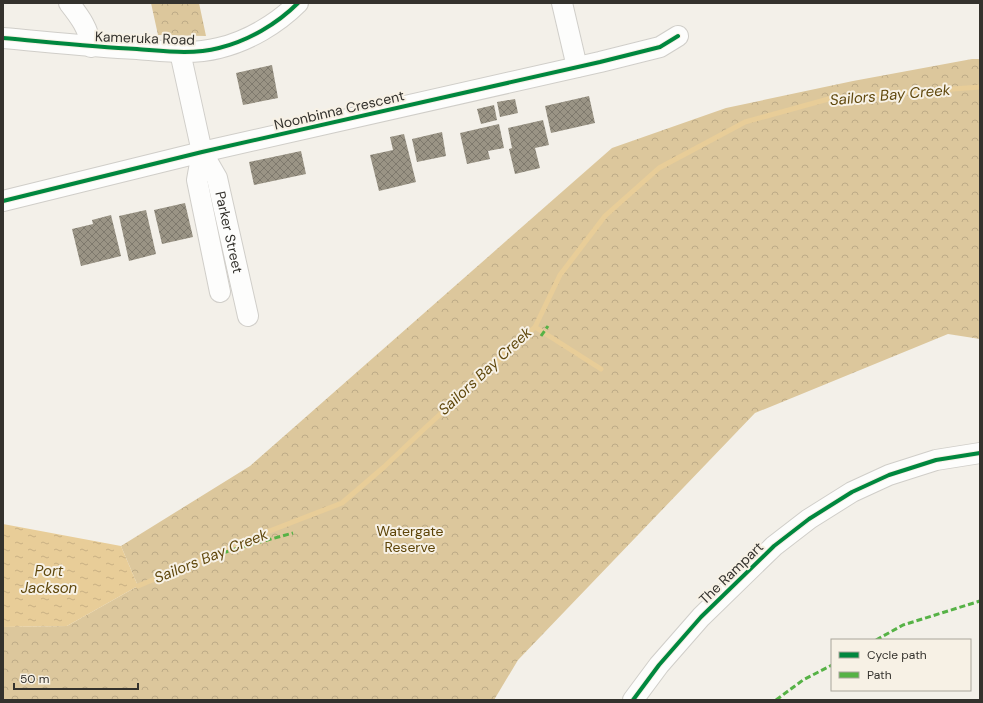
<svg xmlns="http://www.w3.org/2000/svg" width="983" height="703" viewBox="0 0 983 703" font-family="'DM Sans',sans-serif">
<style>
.forest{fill:url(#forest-crowns)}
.water{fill:url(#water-ripples)}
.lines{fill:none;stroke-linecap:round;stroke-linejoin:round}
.stream{stroke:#e8cd98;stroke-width:5}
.building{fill:url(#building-cross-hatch)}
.minor-casing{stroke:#d0cec9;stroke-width:22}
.minor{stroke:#fdfdfc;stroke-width:20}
.quiet{stroke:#56b246;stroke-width:3;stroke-dasharray:6 3;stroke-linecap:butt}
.cycleway-casing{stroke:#f7f1e5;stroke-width:6}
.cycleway{stroke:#00873e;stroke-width:4}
.labels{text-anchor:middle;stroke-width:4;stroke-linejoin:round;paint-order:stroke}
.street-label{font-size:14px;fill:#34322d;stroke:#f7f1e5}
.park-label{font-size:14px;fill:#5d4408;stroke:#f7f1e5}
.water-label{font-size:15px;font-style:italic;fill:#60480d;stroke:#f7f1e5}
</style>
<defs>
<pattern id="forest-crowns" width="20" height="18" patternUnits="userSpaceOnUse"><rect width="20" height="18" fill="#dcc79c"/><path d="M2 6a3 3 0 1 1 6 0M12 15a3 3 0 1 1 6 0" fill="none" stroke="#bdab87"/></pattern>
<pattern id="water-ripples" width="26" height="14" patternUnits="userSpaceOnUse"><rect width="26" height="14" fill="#e8cd98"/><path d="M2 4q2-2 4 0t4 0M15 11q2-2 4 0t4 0" fill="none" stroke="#c8b083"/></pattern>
<pattern id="building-cross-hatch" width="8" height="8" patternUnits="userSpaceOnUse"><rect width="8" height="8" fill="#9a9485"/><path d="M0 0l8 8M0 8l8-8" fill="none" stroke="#7e796d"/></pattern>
</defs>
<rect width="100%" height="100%" fill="#f3f0e9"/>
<path class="forest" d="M 151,3 L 199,3 L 206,36 L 158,35 Z
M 972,59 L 980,59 L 980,339 L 948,334 L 755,413 L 518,660 L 494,700 L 3,700 L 3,627 L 67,626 L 138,586 L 121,546 L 250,466 L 612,148 L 726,108 L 853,81 Z"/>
<path class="water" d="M 3,524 L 121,546 L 138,586 L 67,626 L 3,627 Z"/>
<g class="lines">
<path class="stream" d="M 535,327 L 601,369
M 138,586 L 267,532 L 342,503 L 384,467 L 423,430 L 535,327 L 560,275 L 605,216 L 659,168 L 745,122 L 832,98 L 980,87"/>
</g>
<path class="building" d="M 272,65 L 278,98 L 243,105 L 236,73 Z
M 589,96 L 595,123 L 551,133 L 545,106 Z
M 515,99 L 518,113 L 500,117 L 497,102 Z
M 494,105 L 497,120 L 481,124 L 477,109 Z
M 543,120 L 549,145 L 535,148 L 540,168 L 515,174 L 509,149 L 512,148 L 508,128 Z
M 499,124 L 504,148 L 488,151 L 490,159 L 467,164 L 460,133 Z
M 442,132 L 446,156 L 417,162 L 412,139 Z
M 404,134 L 416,182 L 379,191 L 370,155 L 393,150 L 390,137 Z
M 301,151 L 306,174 L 254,185 L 249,162 Z
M 185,203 L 193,237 L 162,244 L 154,210 Z
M 146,210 L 156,254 L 129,261 L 119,216 Z
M 111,215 L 121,256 L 81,266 L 72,229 L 93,224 L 92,220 Z"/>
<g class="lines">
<g class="minor-casing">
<g id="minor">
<path d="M 69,3 C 80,17 89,29 91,47"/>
<path d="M 562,3 L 577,67"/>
<path d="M 3,38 C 48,42 92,47 137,49 C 164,51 192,55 219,48 C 248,41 277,24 298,3"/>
<path id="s1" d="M 180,52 L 202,152 L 217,178 L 248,316"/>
<path d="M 202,152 L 197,180 L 220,292"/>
<path d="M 3,201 L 202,152 L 600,62 L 660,47 L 678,36"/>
<path d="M 633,700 L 659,665 L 701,617 L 774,546 L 809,519 L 852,492 L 889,475 L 936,460 L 980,453"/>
</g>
</g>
<use href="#minor" class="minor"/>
<path class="quiet" d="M 541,336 L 548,326
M 214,556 L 238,548 L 293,533
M 876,640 L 903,625 L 980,601
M 776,700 L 803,680 L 832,665"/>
<g class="cycleway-casing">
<path id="cycleway" d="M 3,38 C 48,42 92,47 137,49 C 164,51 192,55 219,48 C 248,41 277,24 298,3
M 3,201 L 202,152 L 600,62 L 660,47 L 678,36
M 633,700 L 659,665 L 701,617 L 774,546 L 809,519 L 852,492 L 889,475 L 936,460 L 980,453"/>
</g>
<use href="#cycleway" class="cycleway"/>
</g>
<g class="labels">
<g class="street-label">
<text transform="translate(145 38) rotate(2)" y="5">Kameruka Road</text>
<text transform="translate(339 110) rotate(-13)" y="5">Noonbinna Crescent</text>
<text dy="5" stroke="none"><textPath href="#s1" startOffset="188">Parker Street</textPath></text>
<text transform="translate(731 573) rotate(-44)" y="5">The Rampart</text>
</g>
<g class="park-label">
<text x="410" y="536">Watergate<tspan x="410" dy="16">Reserve</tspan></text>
</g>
<g class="water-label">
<text transform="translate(890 95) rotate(-5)" y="5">Sailors Bay Creek</text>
<text transform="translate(485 371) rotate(-43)" y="5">Sailors Bay Creek</text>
<text transform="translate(211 556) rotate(-22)" y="5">Sailors Bay Creek</text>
<text x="49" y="576">Port<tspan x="49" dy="17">Jackson</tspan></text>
</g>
</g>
<rect width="983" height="703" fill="none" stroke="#34322d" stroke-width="8"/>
<rect x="831" y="639" width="140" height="52" fill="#f7f1e5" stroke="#a9a59b"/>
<rect x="839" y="652" width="20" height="6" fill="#00873e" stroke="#a9a59b"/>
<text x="867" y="659" font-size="12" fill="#34322d">Cycle path</text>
<rect x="839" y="672" width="20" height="6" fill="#56b246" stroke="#a9a59b"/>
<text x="867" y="679" font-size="12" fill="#34322d">Path</text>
<path d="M14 683v6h124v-6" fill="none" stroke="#34322d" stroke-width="2"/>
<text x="20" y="683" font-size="12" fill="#34322d" stroke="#f7f1e5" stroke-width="3" paint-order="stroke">50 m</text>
</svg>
